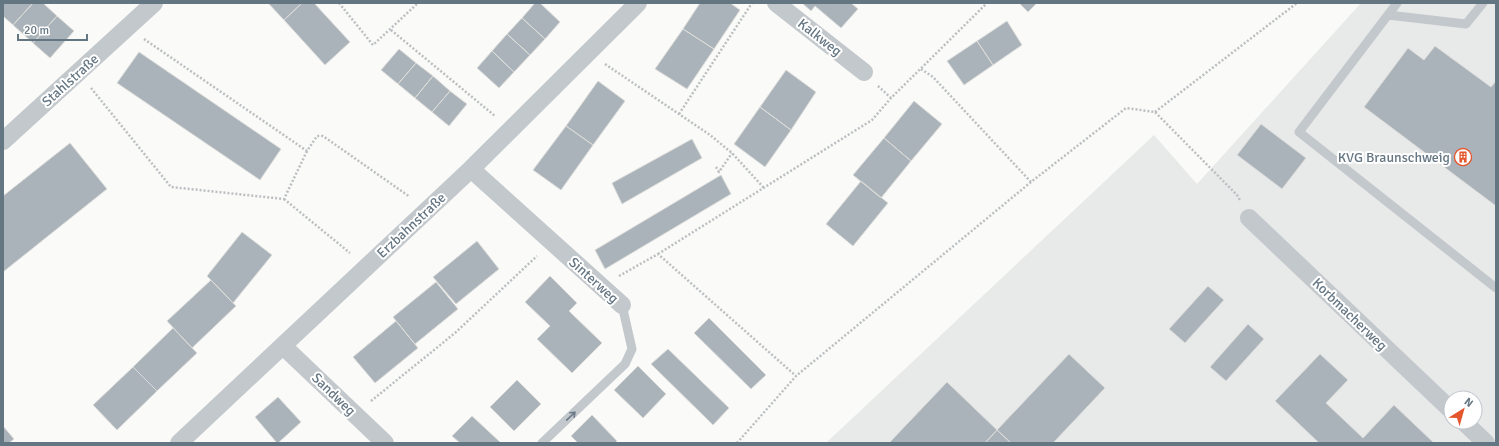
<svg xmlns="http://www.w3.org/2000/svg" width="1499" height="446" viewBox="0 0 1499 446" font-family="Signika,sans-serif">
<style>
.built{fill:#e8e9e9;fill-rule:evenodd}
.building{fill:#aab3b9;stroke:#dcdcda}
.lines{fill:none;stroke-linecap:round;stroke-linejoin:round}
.path{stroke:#bbbfc2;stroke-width:2.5;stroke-dasharray:2 2;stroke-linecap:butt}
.lane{stroke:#c3c8cc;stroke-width:9}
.street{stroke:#c3c8cc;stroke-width:18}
.oneway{stroke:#6a7a87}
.labels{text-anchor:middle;stroke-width:4;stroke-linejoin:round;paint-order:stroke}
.street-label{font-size:14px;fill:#657683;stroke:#fff}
.poi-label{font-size:14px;fill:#657683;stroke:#fff;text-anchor:end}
</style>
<rect width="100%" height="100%" fill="#fafaf8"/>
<path class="built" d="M 1361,3 L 1496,3 L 1496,443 L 826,443 L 1154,135 L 1197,184 ZM 1451,398 L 1475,398 L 1475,422 L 1451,422 Z"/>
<path class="building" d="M 3,3 L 33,3 L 13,25 L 3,16 Z
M 33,3 L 43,3 L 57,16 L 33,43 L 13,25 Z
M 268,3 L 302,3 L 284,20 Z
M 302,3 L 314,3 L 350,42 L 325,65 L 284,20 Z
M 535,3 L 540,3 L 560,22 L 545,39 L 522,18 Z
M 700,3 L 730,3 L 740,10 L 714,49 L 683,29 Z
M 802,3 L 851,3 L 858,9 L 841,28 L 815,6 L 811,11 Z
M 1019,3 L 1037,3 L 1028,12 Z
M 57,16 L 74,31 L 50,58 L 33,43 Z
M 522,18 L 545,39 L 530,55 L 507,34 Z
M 1007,21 L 1022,45 L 993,65 L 977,41 Z
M 683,29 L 714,49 L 687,89 L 655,69 Z
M 507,34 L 530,55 L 514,72 L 492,51 Z
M 977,41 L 993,65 L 964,85 L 947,61 Z
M 1435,46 L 1491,87 L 1496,81 L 1496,206 L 1364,107 L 1408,48 L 1424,60 Z
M 399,49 L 416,63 L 398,84 L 381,70 Z
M 492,51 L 514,72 L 499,88 L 477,68 Z
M 139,52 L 281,149 L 260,180 L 117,83 Z
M 416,63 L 433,76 L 415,98 L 398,84 Z
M 786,70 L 816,92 L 791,130 L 760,107 Z
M 433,76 L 450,91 L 432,112 L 415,98 Z
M 598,81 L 625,101 L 593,145 L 566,126 Z
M 450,91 L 467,104 L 449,126 L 432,112 Z
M 914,101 L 942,124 L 911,161 L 884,138 Z
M 760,107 L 791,130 L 765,167 L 734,144 Z
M 1261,124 L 1306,158 L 1282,189 L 1237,155 Z
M 566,126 L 593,145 L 561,190 L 533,170 Z
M 884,138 L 911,161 L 881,198 L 853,175 Z
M 692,139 L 702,158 L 622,204 L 612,183 Z
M 70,143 L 107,189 L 3,272 L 3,196 Z
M 721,175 L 731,194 L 605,269 L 595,250 Z
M 861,181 L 888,203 L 853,246 L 826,224 Z
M 242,232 L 272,255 L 233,303 L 207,276 Z
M 477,241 L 499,269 L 456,304 L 433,277 Z
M 550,276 L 577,303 L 569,311 L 602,343 L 572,373 L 537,339 L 550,326 L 525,302 Z
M 211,280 L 236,306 L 192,348 L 167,321 Z
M 436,282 L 458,309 L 415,344 L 393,317 Z
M 1208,286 L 1224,300 L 1185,343 L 1169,329 Z
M 709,318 L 766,375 L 751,389 L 694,333 Z
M 396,321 L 418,348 L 375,383 L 353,357 Z
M 1248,324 L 1264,339 L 1226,381 L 1210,367 Z
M 173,328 L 197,353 L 157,391 L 133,367 Z
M 668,349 L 729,408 L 713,425 L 651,364 Z
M 1069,354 L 1105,388 L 1053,443 L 1011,443 L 997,430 Z
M 1320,354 L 1348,380 L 1326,403 L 1363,438 L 1394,405 L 1434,443 L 1319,443 L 1275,401 Z
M 638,366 L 666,394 L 643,418 L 614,390 Z
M 133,367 L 157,391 L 117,430 L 93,405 Z
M 517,380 L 541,404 L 514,431 L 490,407 Z
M 947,382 L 997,430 L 985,443 L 889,443 Z
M 278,397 L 301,422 L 278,443 L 277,443 L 255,417 Z
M 592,415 L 617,441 L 615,443 L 578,443 L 571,436 Z
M 472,416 L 501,443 L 460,443 L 452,436 Z
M 3,426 L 14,439 L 9,443 L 3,443 Z
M 997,430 L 1011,443 L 985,443 Z"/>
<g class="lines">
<path class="path" d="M 339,3 L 373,45 L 418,3
M 391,30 L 495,116
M 144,39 L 307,151 L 317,136 L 323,136 L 410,197
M 605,64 L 710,135 L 732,153 L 764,188
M 921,69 L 933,77 L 1031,182
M 878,86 L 891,98
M 91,88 L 171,187 L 284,199 L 307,151
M 1155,112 L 1297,3
M 679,114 L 752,3
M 716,167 L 719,172 L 732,153
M 284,199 L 350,253
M 658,254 L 872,120 L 891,98 L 987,3
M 619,276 L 658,254 L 796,376
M 371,401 L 455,333 L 537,256
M 737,443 L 796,376 L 1031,182 L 1126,108 L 1155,112 L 1237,195 L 1240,200"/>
<path class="lane" d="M 1397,3 L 1299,132 L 1496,288
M 1388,15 L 1466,24 L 1483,3
M 542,443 L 625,364 L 632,349 L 622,305"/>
<path class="street" d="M 776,3 L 864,72
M 3,141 L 154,3
M 471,169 L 622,305
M 1249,218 L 1451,410
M 283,346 L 385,443
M 1464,422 L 1486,443
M 179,443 L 471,169 L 638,3"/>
</g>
<defs><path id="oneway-shaft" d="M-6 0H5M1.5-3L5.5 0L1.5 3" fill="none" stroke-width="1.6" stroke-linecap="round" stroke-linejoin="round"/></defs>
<use class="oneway" href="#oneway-shaft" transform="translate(571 416) rotate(-44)"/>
<defs>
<g id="building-ring" transform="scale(0.9)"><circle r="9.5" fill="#fff" stroke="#e4572e" stroke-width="1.5"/><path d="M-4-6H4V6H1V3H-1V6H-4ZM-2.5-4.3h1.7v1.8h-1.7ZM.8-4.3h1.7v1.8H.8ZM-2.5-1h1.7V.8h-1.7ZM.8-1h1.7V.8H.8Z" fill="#e4572e"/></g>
</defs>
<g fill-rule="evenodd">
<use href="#building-ring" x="1463" y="157"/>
</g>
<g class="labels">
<g class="street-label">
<text transform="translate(820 37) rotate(38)" y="5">Kalkweg</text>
<text transform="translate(70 80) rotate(-42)" y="5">Stahlstraße</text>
<text transform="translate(411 225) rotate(-43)" y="5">Erzbahnstraße</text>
<text transform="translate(594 280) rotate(42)" y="5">Sinterweg</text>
<text transform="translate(1350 314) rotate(44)" y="5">Korbmacherweg</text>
<text transform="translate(334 394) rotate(44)" y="5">Sandweg</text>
</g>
<g class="poi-label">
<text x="1450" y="162">KVG Braunschweig</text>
</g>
</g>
<rect width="1499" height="446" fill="none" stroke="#657683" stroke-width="8"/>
<g transform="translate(1463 410) rotate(37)"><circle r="19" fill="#ffffff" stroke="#c1c8cd"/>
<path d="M0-3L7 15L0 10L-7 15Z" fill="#e4572e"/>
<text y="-6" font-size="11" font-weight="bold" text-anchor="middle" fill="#657683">N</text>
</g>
<path d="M18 34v6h69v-6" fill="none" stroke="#657683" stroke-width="2"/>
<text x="24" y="34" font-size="12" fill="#657683" stroke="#ffffff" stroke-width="3" paint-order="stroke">20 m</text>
</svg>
